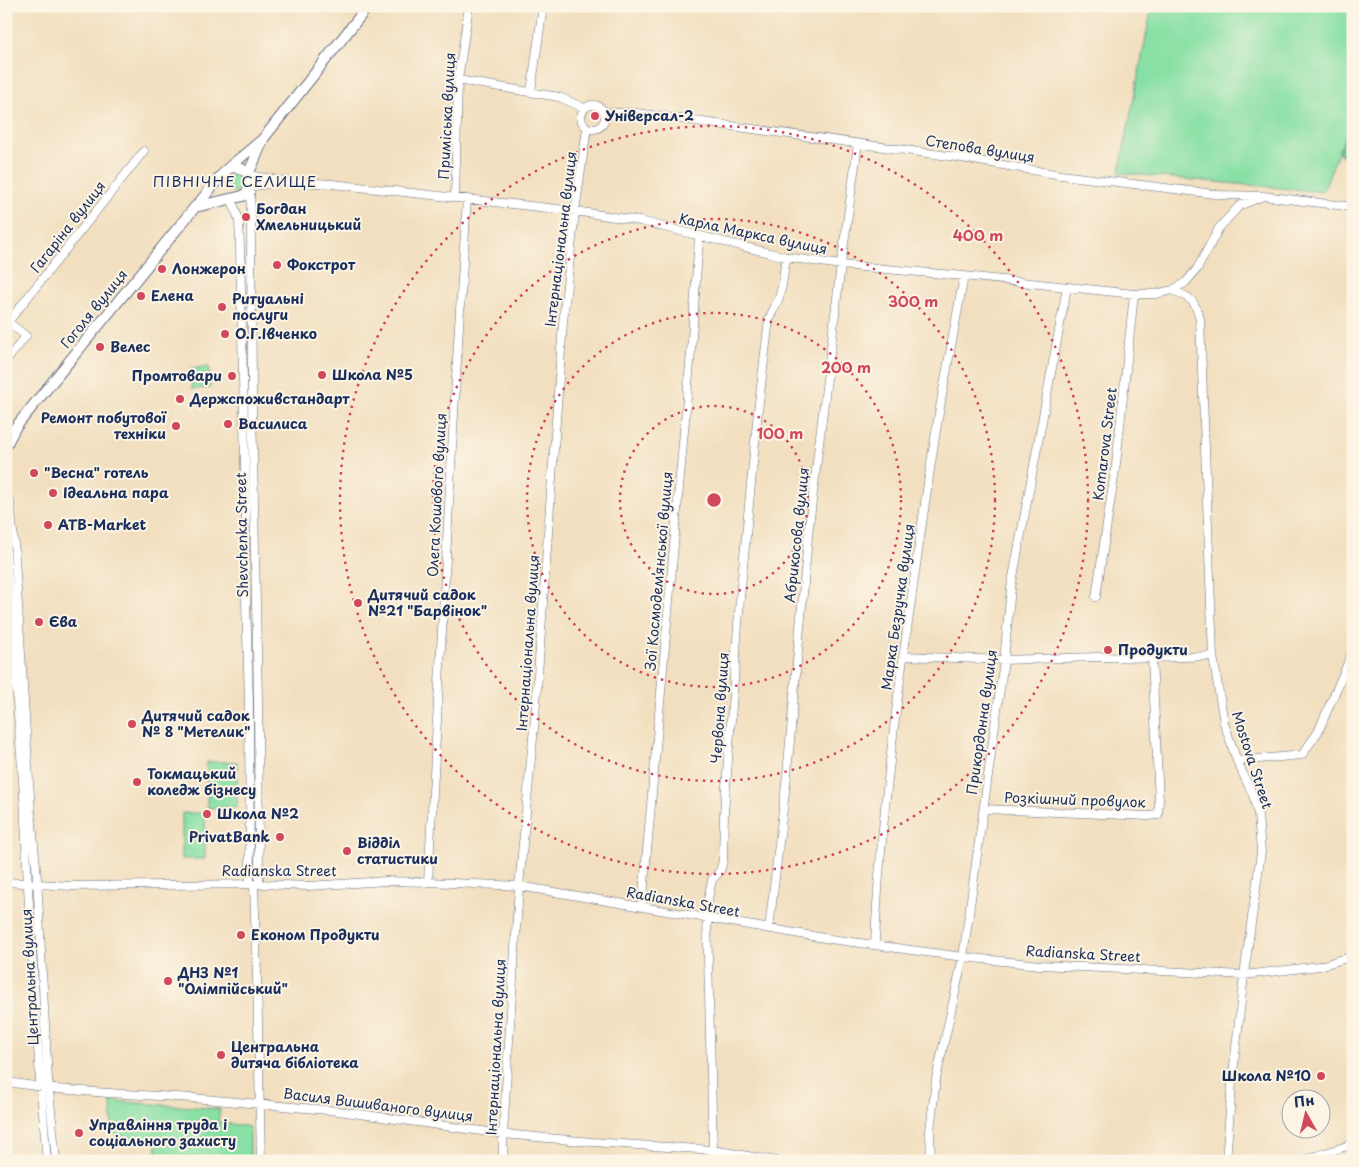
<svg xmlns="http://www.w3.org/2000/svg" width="1359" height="1167" viewBox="0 0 1359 1167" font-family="'Playpen Sans',sans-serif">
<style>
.green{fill:#88e0a4;stroke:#528881}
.forest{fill:#6ebe8a;stroke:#447674}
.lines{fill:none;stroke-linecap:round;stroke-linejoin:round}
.minor-casing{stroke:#666d80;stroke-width:9}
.major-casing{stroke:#666d80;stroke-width:12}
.minor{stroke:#fff;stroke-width:8}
.major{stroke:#fff;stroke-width:10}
.ring{fill:none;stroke:#d1495b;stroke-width:2.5;stroke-dasharray:2.5 5}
.poi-dot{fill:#d1495b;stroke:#fcf5e5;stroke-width:2}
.labels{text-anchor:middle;stroke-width:4;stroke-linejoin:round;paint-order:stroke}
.street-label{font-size:14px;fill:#1b2f5e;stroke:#fcf5e5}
.poi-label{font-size:14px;font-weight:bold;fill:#1b2f5e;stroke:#fcf5e5;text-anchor:start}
.neighbourhood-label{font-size:15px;letter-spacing:1px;fill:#1b2f5e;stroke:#fcf5e5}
.centre{fill:#d1495b;stroke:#fcf5e5;stroke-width:2.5}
.ring-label{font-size:15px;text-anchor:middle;font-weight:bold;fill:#d1495b;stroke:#fcf5e5;stroke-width:4;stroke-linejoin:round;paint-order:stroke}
</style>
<rect width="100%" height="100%" fill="#fcf5e5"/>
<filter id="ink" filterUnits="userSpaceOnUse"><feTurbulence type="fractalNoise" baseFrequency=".02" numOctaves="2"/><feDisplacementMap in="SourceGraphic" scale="10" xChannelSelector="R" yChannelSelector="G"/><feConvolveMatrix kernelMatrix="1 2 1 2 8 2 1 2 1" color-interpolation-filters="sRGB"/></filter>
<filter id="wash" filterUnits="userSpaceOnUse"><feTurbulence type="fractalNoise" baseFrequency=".0096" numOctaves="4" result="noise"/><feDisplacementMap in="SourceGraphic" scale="20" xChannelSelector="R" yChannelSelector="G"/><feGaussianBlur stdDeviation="1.12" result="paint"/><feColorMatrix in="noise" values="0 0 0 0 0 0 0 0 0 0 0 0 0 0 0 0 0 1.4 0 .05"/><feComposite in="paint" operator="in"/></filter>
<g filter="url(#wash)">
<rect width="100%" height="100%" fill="#f2dfbf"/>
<path class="green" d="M 1152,6 L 1353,6 L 1353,122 L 1338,152 L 1323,192 L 1119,173 Z
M226 183a9 9 0 1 1 18 0a9 9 0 1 1-18 0Z
M 209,367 L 210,388 L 192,389 L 191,368 Z
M 207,762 L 237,762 L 237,807 L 207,808 Z
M 182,813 L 205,813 L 205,859 L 182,859 Z
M 111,1101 L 220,1109 L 218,1122 L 250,1127 L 250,1161 L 157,1161 L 156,1141 L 127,1138 L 115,1134 L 112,1126 Z"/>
<path class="forest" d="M 1353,122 L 1353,146 L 1350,151 L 1342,156 L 1338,152 Z"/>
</g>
<g filter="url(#ink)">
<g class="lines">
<g class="minor-casing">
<path id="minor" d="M 458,80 L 559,97 L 584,108
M 531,92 L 543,6
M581 117a12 12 0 1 1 24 0a12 12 0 1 1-24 0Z
M 605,113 L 637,113 L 956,157 L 1061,175 L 1222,195 L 1263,196 L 1353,207
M 248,175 L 284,181 L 332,184 L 575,211 L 640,221 L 786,257 L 841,265 L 964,276 L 1134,294 L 1156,294 L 1173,290 L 1186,282 L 1197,269 L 1219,228 L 1239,206 L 1263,196
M 231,198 L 239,220 L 240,247 L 246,507 L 245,567 L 249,702 L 250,884
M 455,198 L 458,80 L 469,6
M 1173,290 C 1191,298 1195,300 1200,319 L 1213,656 L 1224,723 L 1237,761 L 1253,795 L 1258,815 L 1261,852 L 1244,975 L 1232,1083 L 1226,1161
M 6,361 L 26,336 L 8,322 L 144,151
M 6,494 L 10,502 L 14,543 L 31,812 L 37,878 L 48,1080 L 56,1161
M 6,551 L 24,796 L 28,888 L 40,1079 L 47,1161
M 1096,597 L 1116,464 L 1134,294
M 903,656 L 1004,660 L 1097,657 L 1152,658 L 1213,656
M 1237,761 L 1302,755 L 1318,732 L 1347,665 L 1353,649
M 984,809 L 1148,816 L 1158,815 L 1159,801 L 1152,658
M 6,882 L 71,886 L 259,884 L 308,886 L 386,881 L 428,882 L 519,886 L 830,939 L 963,957 L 1040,965 L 1244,975 L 1320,966 L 1353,956
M 428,882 L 458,342 L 467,199
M 254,884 L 257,976 L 261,1161
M 259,884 L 258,700 L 252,403 L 251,220 L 250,187 L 277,182
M 642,907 L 691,352 L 699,237
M 769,929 L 787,775 L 809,526 L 841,265 L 858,144
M 875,944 C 879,844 891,744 905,644 C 916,567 926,490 939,413 C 947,367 956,321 964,276
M 6,1082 L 57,1089 L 108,1093 L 193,1098 L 338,1111 L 503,1134 L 592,1142 L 713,1150 L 777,1161
M 503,1161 L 503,1134 L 519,886 L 535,717 L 563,322 L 575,211 L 587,128
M 712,1161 L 713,1150 L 707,919 L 708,899 L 712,880 L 720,871 L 723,861 L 724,814 L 740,598 L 758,411 L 769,319 L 779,298 L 782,286 L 786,257
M 931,1161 L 930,1131 L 936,1079 L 963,957 L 1004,660 L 1011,588 L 1067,287
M 1301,1161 L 1353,1144"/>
</g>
<g class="major-casing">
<path id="major" d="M 227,169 L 263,139 L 368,6
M 248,175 L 263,140
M 6,445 L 15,428 L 23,418 L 195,207 C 203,200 222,172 228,169 C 246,161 259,184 243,196 L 195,207"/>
</g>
<use href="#minor" class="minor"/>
<use href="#major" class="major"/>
</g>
</g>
<g class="ring">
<circle cx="714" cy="500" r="94"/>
<circle cx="714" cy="500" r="187"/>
<circle cx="714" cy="500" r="281"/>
<circle cx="714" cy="500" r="374"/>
</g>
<g class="poi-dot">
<circle cx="595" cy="116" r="5"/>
<circle cx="246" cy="217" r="5"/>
<circle cx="277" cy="265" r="5"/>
<circle cx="162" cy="269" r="5"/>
<circle cx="141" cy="296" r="5"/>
<circle cx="222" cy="307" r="5"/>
<circle cx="225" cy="334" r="5"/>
<circle cx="100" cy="347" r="5"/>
<circle cx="322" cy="375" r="5"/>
<circle cx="232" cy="376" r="5"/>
<circle cx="180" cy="399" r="5"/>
<circle cx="228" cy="424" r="5"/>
<circle cx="176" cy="426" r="5"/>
<circle cx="34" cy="473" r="5"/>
<circle cx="53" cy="493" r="5"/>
<circle cx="48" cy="525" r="5"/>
<circle cx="358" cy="603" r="5"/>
<circle cx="39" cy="622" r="5"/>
<circle cx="1108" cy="650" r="5"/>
<circle cx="132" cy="724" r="5"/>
<circle cx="137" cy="782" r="5"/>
<circle cx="207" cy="814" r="5"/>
<circle cx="280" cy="837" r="5"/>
<circle cx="347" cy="851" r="5"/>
<circle cx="241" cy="935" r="5"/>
<circle cx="168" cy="981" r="5"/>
<circle cx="221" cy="1055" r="5"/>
<circle cx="1321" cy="1076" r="5"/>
<circle cx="79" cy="1133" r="5"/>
</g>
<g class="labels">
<g class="street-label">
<text transform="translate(447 116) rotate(-87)" y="5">Приміська вулиця</text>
<text transform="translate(980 149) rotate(9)" y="5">Степова вулиця</text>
<text transform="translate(68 227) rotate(-52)" y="5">Гагаріна вулиця</text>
<text transform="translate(753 234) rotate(12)" y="5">Карла Маркса вулиця</text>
<text transform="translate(561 239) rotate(-83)" y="5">Інтернаціональна вулиця</text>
<text transform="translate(94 309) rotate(-51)" y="5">Гоголя вулиця</text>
<text transform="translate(1105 444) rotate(-83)" y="5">Komarova Street</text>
<text transform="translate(437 495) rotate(-87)" y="5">Олега Кошового вулиця</text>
<text transform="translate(242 535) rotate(-91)" y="5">Shevchenka Street</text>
<text transform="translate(797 535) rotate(-84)" y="5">Абрикосова вулиця</text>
<text transform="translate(659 571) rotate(-85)" y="5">Зої Космодем’янської вулиця</text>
<text transform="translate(898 607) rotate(-82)" y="5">Марка Безручка вулиця</text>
<text transform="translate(528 643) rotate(-86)" y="5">Інтернаціональна вулиця</text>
<text transform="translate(720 708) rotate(-86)" y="5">Червона вулиця</text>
<text transform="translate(982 722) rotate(-82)" y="5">Прикордонна вулиця</text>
<text transform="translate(1252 760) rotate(72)" y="5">Mostova Street</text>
<text transform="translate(1075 800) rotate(2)" y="5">Розкішний провулок</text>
<text x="279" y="876">Radianska Street</text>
<text transform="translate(683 902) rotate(10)" y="5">Radianska Street</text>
<text transform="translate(1083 954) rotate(3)" y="5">Radianska Street</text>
<text transform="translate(30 977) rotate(-93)" y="5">Центральна вулиця</text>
<text transform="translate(496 1047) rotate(-87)" y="5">Інтернаціональна вулиця</text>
<text transform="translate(378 1105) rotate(7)" y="5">Василя Вишиваного вулиця</text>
</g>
<g class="poi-label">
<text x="605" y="121">Універсал-2</text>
<text x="256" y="214">Богдан<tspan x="256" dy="16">Хмельницький</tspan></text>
<text x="287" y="270">Фокстрот</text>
<text x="172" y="274">Лонжерон</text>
<text x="151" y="301">Елена</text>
<text x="232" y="304">Ритуальні<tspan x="232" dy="16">послуги</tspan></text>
<text x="235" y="339">О.Г.Івченко</text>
<text x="110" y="352">Велес</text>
<text x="332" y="380">Школа №5</text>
<text x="222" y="381" text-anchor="end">Промтовари</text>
<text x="190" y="404">Держспоживстандарт</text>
<text x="166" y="423" text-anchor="end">Ремонт побутової<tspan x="166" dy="16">техніки</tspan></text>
<text x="238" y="429">Василиса</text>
<text x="44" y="478">"Весна" готель</text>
<text x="63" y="498">Ідеальна пара</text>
<text x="58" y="530">ATB-Market</text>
<text x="368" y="600">Дитячий садок<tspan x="368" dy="16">№21 "Барвінок"</tspan></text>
<text x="49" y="627">Єва</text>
<text x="1118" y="655">Продукти</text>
<text x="142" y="721">Дитячий садок<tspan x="142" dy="16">№ 8 "Метелик"</tspan></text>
<text x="147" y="779">Токмацький<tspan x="147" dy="16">коледж бізнесу</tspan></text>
<text x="217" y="819">Школа №2</text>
<text x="270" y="842" text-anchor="end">PrivatBank</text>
<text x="357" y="848">Відділ<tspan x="357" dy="16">статистики</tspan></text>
<text x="251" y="940">Економ Продукти</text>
<text x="178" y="978">ДНЗ №1<tspan x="178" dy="16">"Олімпійський"</tspan></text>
<text x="231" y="1052">Центральна<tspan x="231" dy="16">дитяча бібліотека</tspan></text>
<text x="1311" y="1081" text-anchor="end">Школа №10</text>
<text x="89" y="1130">Управління труда і<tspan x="89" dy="16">соціального захисту</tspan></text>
</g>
<g class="neighbourhood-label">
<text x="235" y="187">ПІВНІЧНЕ СЕЛИЩЕ</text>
</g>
</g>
<circle cx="714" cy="500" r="8" class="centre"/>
<g class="ring-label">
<text x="978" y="241">400 m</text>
<text x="913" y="307">300 m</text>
<text x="846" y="373">200 m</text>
<text x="780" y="439">100 m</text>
</g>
<rect width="1359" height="1167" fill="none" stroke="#fcf5e5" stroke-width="25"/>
<g transform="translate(1306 1114) rotate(352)"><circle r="24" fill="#fcf5e5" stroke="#a2a6af"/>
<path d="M0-4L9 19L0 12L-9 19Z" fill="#d1495b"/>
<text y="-8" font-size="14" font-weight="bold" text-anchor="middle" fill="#1b2f5e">Пн</text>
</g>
</svg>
